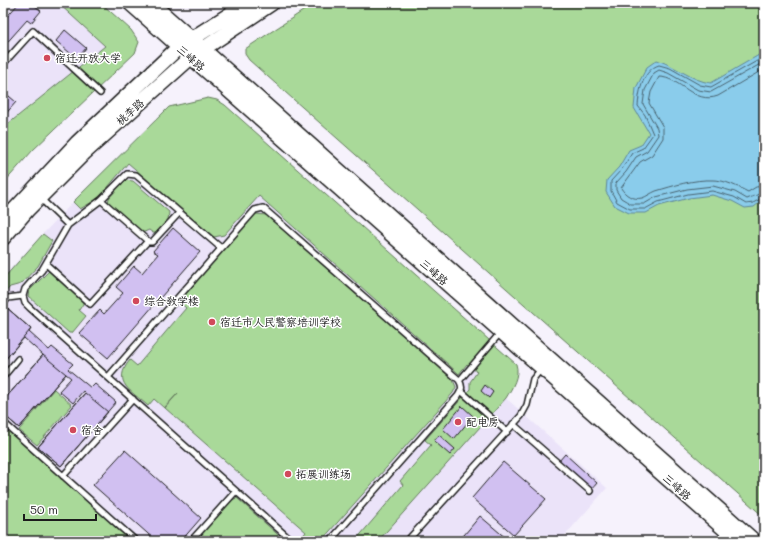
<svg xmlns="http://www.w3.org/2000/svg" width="767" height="544" viewBox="0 0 767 544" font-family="Mali,'LXGW WenKai TC',sans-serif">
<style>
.built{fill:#ebe3f9}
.green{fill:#a9d999;stroke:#627a5a}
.water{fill:#8acceb;stroke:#5e8698}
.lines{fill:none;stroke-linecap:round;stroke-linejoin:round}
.shore{stroke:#48626f;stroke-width:1}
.building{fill:#d1c0f1;stroke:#1c1c1c}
.lane-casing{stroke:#1c1c1c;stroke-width:8}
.secondary-casing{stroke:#1c1c1c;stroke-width:17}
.lane{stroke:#fff;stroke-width:5}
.secondary{stroke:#fff;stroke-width:14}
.poi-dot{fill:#d1495b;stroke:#fff;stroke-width:1.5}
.labels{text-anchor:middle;stroke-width:3;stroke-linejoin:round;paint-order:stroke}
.poi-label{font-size:11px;fill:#1c1c1c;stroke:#fff;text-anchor:start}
.street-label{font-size:11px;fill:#1c1c1c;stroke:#fff}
</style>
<rect width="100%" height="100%" fill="#f6f2fc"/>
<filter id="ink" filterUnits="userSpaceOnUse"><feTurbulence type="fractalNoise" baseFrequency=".025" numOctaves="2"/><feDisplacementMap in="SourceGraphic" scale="8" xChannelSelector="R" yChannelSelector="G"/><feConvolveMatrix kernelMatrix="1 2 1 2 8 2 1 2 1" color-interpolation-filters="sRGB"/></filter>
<g filter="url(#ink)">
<path class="built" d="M 3,3 L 58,3 L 106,46 L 3,128 Z
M 177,106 L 607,488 L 560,541 L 131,541 L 3,427 L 3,279 L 12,267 L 89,185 L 169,107 Z"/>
<path class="green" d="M 58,3 L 101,3 L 131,30 L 139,42 L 135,53 L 33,150 L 3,184 L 3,128 L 105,46 Z
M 315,3 L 764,3 L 764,517 L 249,60 L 245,54 L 245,49 Z
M 208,98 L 217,100 L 225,105 L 516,364 C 520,376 512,388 506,398 L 378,541 L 355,541 L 403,485 L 400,481 L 431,445 L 425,440 L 470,389 L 470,382 L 477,372 L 467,364 L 459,374 L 259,196 L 224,235 L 214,237 L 128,163 L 99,198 L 80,209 L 73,202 L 169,107 Z
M 125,180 L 133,181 L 169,212 L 168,220 L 157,233 L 153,233 L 149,230 L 142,233 L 108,203 L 109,198 Z
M 256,214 L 266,215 L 453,380 L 456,387 L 453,393 L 321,541 L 302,541 L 300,539 L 306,532 L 165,408 L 178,393 L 164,408 L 154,399 L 148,406 C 132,391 111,383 130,360 L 137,366 L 186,308 L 179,302 L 253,216 Z
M 43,234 L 52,241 L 38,266 L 21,284 L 10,287 L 3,295 L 3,279 Z
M 49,271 L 83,300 L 83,304 L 79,310 L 86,316 L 72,333 L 69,333 L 28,296 L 29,291 Z
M 54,389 L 72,405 L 37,445 L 19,430 Z
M 8,431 L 131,541 L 3,541 L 3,436 Z
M 237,498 L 285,541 L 194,541 L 231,500 Z"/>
<path class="water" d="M 764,52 L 764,199 L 754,207 L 745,208 L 732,201 L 712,195 L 689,198 L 659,206 L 646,213 L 629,213 L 615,206 L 606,192 L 607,180 L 619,167 L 629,150 L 641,145 L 649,133 L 634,108 L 636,88 L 647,67 L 657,60 C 676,66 692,81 711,83 Z"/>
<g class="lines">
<path class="shore" d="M 764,57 L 711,87 L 700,85 L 670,68 L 659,65 C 643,70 639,91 638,106 L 645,115 L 653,134 L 643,148 L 632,153 L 622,169 L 611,181 L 611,191 L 617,202 L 630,209 L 645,209 L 658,202 L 688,194 L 712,191 L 734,197 L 746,204 L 753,203 L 764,197
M 764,62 L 711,92 L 698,90 L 668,73 L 659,70 L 654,73 L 645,90 L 643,104 L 657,128 L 658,135 L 647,151 L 636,157 L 626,172 L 616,183 L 616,190 L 621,198 L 631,204 L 644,204 L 656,197 L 687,189 L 713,186 L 735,192 L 747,199 L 764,192
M 764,69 L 718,96 C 694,105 680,77 659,77 L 651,92 L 649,103 L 663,127 L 663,138 L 652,155 L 640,162 L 621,188 C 625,195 633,200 642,198 C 646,197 651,193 656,191 C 673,186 694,179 713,180 C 725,180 738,187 748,192 L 756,187 L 764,186"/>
</g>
<path class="building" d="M 19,3 L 32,3 L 41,11 L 31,23 L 27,20 L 3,47 L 8,51 L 3,56 L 3,21 Z
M 65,30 L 86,48 L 77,59 L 56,41 Z
M 3,91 L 16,102 L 3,117 Z
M 173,228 L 200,252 L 108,358 L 79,333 L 100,310 L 104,314 L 123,293 L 116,287 L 134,266 L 142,273 L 158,254 L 153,251 Z
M 5,306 L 31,329 L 29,332 L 49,350 L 52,347 L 73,364 L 68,369 L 91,388 L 95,384 L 116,402 L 61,466 L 38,447 L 85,393 L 83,391 L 73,403 L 59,391 L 71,378 L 66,374 L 19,428 L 3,414 L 3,401 L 43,355 L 24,338 L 3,362 L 3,308 Z
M 5,306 L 31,329 L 3,362 L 3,308 Z
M 43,355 L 66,374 L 19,428 L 3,414 L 3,401 Z
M 485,385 L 493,392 L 489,398 L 481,391 Z
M 85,393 L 108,412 L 61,466 L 38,447 Z
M 462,406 L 473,416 L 454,439 L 443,429 Z
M 439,435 L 455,449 L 450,455 L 434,441 Z
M 125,450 L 201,518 L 181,541 L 156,541 L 93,485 Z
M 565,454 L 597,483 L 592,489 L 559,461 Z
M 503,462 L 546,499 L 514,535 L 472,498 Z
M 480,516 L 507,539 L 505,541 L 459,541 Z"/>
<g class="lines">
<g class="lane-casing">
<path id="lane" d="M 3,64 L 33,31 L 100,93
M 40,198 L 68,225
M 101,200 L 149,242 L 152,242 L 179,213
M 221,248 L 136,175 L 127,174 L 101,200 L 68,225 L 42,270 L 25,289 L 23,296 L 25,303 L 30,308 L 292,541
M 46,264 L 90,304 L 147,242
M 3,304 L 8,298 L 23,296
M 3,377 L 18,359
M 108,377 L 255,210 L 263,208 L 459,380 C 463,387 462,389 458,396 L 330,541
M 460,380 L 501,332
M 461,391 L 507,432
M 3,422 L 136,541
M 513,424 L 590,491
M 63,476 L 133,399
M 191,541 L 236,491
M 407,541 L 521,416 L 527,405 L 533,379 L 542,368"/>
</g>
<g class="secondary-casing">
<path id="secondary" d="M 130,3 L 738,541
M 151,3 L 754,541
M 3,222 L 77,143 L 179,47 L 248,3
M 3,238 L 28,209 L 84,153 L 191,57 L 272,3"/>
</g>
<use href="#lane" class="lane"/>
<use href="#secondary" class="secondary"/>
</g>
</g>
<g class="poi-dot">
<circle cx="47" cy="58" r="4"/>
<circle cx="136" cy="301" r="4"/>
<circle cx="212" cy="322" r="4"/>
<circle cx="458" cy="422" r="4"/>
<circle cx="73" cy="430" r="4"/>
<circle cx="288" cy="474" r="4"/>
</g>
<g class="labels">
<g class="poi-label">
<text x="55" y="62">宿迁开放大学</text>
<text x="144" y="305">综合教学楼</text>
<text x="220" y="326">宿迁市人民警察培训学校</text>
<text x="466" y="426">配电房</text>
<text x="81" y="434">宿舍</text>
<text x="296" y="478">拓展训练场</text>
</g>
<g class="street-label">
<text transform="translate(191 58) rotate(41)" y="4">三峰路</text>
<text transform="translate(130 112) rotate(-42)" y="4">桃李路</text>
<text transform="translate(434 272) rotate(41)" y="4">三峰路</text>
<text transform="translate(677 487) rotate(42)" y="4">三峰路</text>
</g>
</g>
<rect width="767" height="544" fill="none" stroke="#fff" stroke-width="16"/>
<rect x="8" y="8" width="751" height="528" fill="none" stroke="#1c1c1c" stroke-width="1.5" filter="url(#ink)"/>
<path d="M24 514v6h72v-6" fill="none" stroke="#1c1c1c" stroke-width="2"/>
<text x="30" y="514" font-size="12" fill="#1c1c1c" stroke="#ffffff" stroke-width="3" paint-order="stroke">50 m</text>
</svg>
